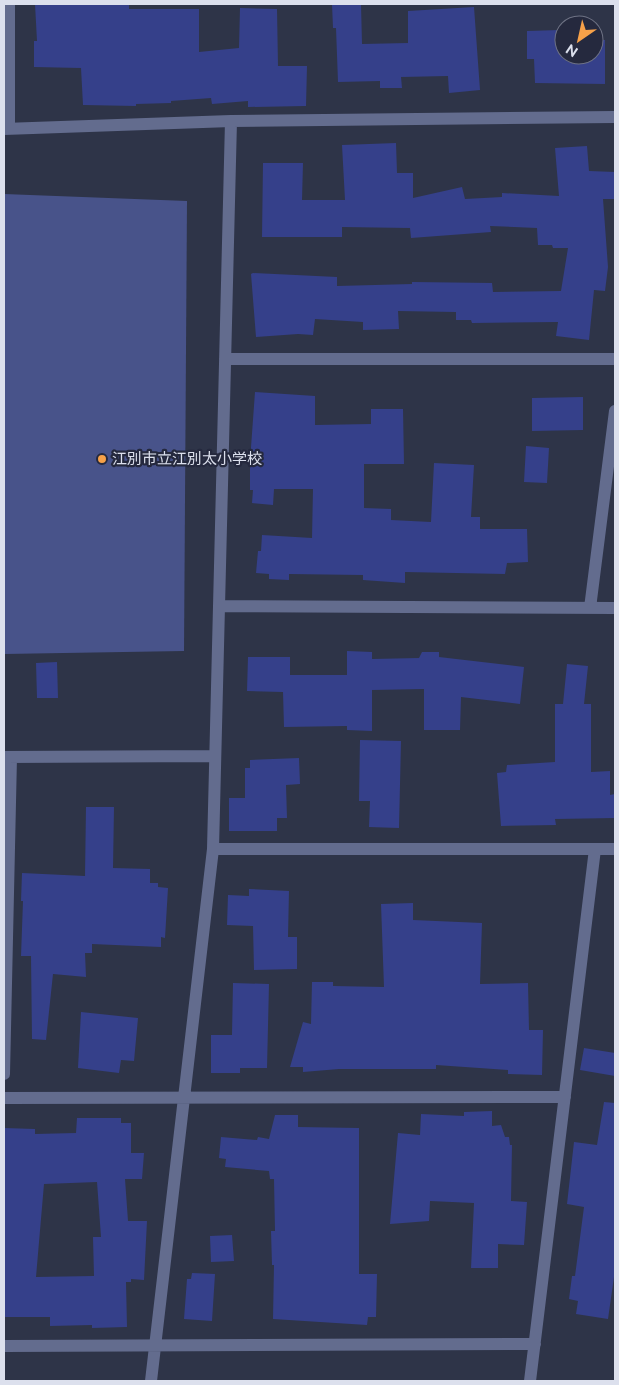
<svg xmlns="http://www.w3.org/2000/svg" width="619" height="1385" viewBox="0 0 619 1385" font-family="Raleway,'Noto Sans JP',sans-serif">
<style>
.green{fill:#48538a}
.building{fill:#35408a;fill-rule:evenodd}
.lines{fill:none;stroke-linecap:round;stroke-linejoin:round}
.minor{stroke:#636c8e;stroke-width:12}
.poi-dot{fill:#f7a149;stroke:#25293e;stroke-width:2}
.labels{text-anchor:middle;stroke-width:4.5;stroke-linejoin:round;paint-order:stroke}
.poi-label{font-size:15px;fill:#dce0ed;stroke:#25293e;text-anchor:start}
</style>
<rect width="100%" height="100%" fill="#2e3448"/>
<path class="green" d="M 4,194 L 187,201 L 184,651 L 4,654 Z"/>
<path class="building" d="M 35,4 L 129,4 L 129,9 L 199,9 L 199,52 L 239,48 L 240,8 L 277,9 L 278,66 L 307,66 L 306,106 L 248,107 L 248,101 L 212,104 L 211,98 L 171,101 L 171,103 L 136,104 L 136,106 L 83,105 L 81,68 L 34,67 L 34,41 L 37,41 Z
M 332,4 L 361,4 L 362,44 L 408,43 L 408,11 L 474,7 L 480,90 L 449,93 L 448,76 L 401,77 L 402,88 L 380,88 L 380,81 L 338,82 L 336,28 L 333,28 Z
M 560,30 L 560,41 L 564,41 L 564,55 L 594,55 L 594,40 L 605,40 L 605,84 L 535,83 L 534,59 L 527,59 L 527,31 Z
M 396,143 L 397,173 L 413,173 L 413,198 L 462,187 L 465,199 L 502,197 L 502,193 L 559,196 L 555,148 L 587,146 L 589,171 L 615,172 L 615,199 L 603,199 L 608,267 L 605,291 L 594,290 L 589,340 L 556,336 L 558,322 L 472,323 L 471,320 L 456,320 L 456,312 L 398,311 L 399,329 L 363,330 L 363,322 L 315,319 L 313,335 L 298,334 L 256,337 L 251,274 L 253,273 L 337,277 L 337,286 L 412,284 L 412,282 L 492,283 L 493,292 L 561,291 L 568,248 L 553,248 L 552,245 L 538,245 L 537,228 L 490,226 L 491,232 L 411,238 L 410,228 L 342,227 L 342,237 L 262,237 L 263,163 L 303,163 L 302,200 L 345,200 L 342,145 Z
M 255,392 L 315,396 L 315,425 L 371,424 L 371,409 L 403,409 L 404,464 L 364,464 L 364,508 L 391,509 L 391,520 L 431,522 L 434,463 L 474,465 L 471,517 L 480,517 L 480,529 L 527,529 L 528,562 L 507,563 L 505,574 L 405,572 L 405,583 L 363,580 L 363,575 L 289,574 L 289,580 L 269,579 L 269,574 L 256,573 L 258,551 L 261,551 L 262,535 L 312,538 L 313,489 L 274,489 L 273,505 L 252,503 L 253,490 L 250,490 L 250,461 Z
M 583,397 L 583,430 L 532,431 L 532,398 Z
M 526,446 L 549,448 L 547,483 L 524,482 Z
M 347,651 L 372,652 L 372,659 L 419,658 L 422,652 L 439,652 L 439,657 L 524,667 L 520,704 L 461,697 L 460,730 L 424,730 L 424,689 L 372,690 L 372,731 L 347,730 L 347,726 L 284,727 L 283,692 L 247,691 L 248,657 L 290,657 L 290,675 L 347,675 Z
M 57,662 L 58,698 L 37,698 L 36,663 Z
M 567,664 L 588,666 L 584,704 L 591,704 L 591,772 L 610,771 L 610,795 L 615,794 L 615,818 L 555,819 L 556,825 L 501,826 L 497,773 L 506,772 L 507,765 L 555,762 L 555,704 L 563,704 Z
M 360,740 L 401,741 L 399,828 L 369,827 L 370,801 L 359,801 Z
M 299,758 L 300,784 L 286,785 L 287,818 L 277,818 L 277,831 L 229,831 L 229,798 L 245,798 L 245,768 L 250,768 L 250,760 Z
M 86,807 L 114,807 L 113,868 L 150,869 L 150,883 L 158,883 L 158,887 L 168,888 L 165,938 L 161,937 L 161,947 L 92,944 L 92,953 L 85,953 L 86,977 L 53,974 L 46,1040 L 32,1039 L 31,956 L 21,956 L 23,901 L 21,901 L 22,873 L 85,876 Z
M 249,889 L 289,891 L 288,937 L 297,937 L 297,969 L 254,970 L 253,926 L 227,925 L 228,895 L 249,896 Z
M 413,903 L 413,920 L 482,923 L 480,984 L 528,983 L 529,1030 L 543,1030 L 542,1075 L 508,1074 L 508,1070 L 436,1065 L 436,1069 L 339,1069 L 303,1072 L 303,1067 L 290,1067 L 303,1022 L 311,1024 L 312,982 L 333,982 L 333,986 L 384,987 L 381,904 Z
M 233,983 L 269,984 L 267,1068 L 240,1068 L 240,1073 L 211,1073 L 211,1035 L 232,1035 Z
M 81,1012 L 138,1018 L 134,1061 L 121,1060 L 119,1073 L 78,1068 Z
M 584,1048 L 615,1053 L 615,1076 L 580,1070 Z
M 604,1102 L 615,1103 L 615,1270 L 608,1319 L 576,1314 L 578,1301 L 569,1299 L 572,1276 L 575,1276 L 584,1207 L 567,1204 L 574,1142 L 597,1145 Z
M 492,1111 L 492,1126 L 501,1125 L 505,1137 L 509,1137 L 510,1145 L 512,1145 L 511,1201 L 527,1202 L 524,1245 L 498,1244 L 498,1268 L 471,1268 L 474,1203 L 430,1201 L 429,1221 L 390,1224 L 398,1133 L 420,1135 L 421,1114 L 464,1116 L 464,1112 Z
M 275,1115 L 298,1115 L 298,1127 L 359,1128 L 359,1274 L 377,1274 L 376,1317 L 368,1317 L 367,1325 L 273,1319 L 274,1265 L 272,1265 L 271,1231 L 275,1231 L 274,1179 L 270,1179 L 269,1171 L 225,1167 L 226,1159 L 219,1158 L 221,1137 L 257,1140 L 258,1137 L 269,1139 Z
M 77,1118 L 121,1118 L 121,1123 L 131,1123 L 131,1153 L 144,1153 L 142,1179 L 125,1179 L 128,1221 L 147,1221 L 144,1280 L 131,1279 L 131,1282 L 126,1282 L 127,1327 L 92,1328 L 92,1325 L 50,1326 L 50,1317 L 5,1317 L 4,1128 L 35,1129 L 35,1134 L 76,1133 ZM 97,1182 L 101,1237 L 93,1237 L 94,1276 L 36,1277 L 44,1184 Z
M 232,1235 L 234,1261 L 211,1262 L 210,1236 Z
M 192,1273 L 215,1274 L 212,1321 L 184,1319 L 187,1279 L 191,1279 Z"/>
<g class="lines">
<path class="minor" d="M 9,4 L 9,129
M 4,129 L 231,121 L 615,117
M 225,359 L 615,359
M 219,606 L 615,608
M 590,608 L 615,411
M 4,757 L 215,756
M 213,849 L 615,849
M 4,1074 L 11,757
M 4,1098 L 565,1097
M 4,1346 L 535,1344
M 151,1381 L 213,849 L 231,121
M 530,1381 L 595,849"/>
</g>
<circle class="poi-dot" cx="102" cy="459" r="5"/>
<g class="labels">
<g class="poi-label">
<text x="112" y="464">江別市立江別太小学校</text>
</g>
</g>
<rect width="619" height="1385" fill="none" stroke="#dce0ed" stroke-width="10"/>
<g transform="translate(579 40) rotate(214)"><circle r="24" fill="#25293e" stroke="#6e7284"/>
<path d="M0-4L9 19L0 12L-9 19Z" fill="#f7a149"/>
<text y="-8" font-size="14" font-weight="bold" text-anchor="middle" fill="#dce0ed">N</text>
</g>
</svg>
